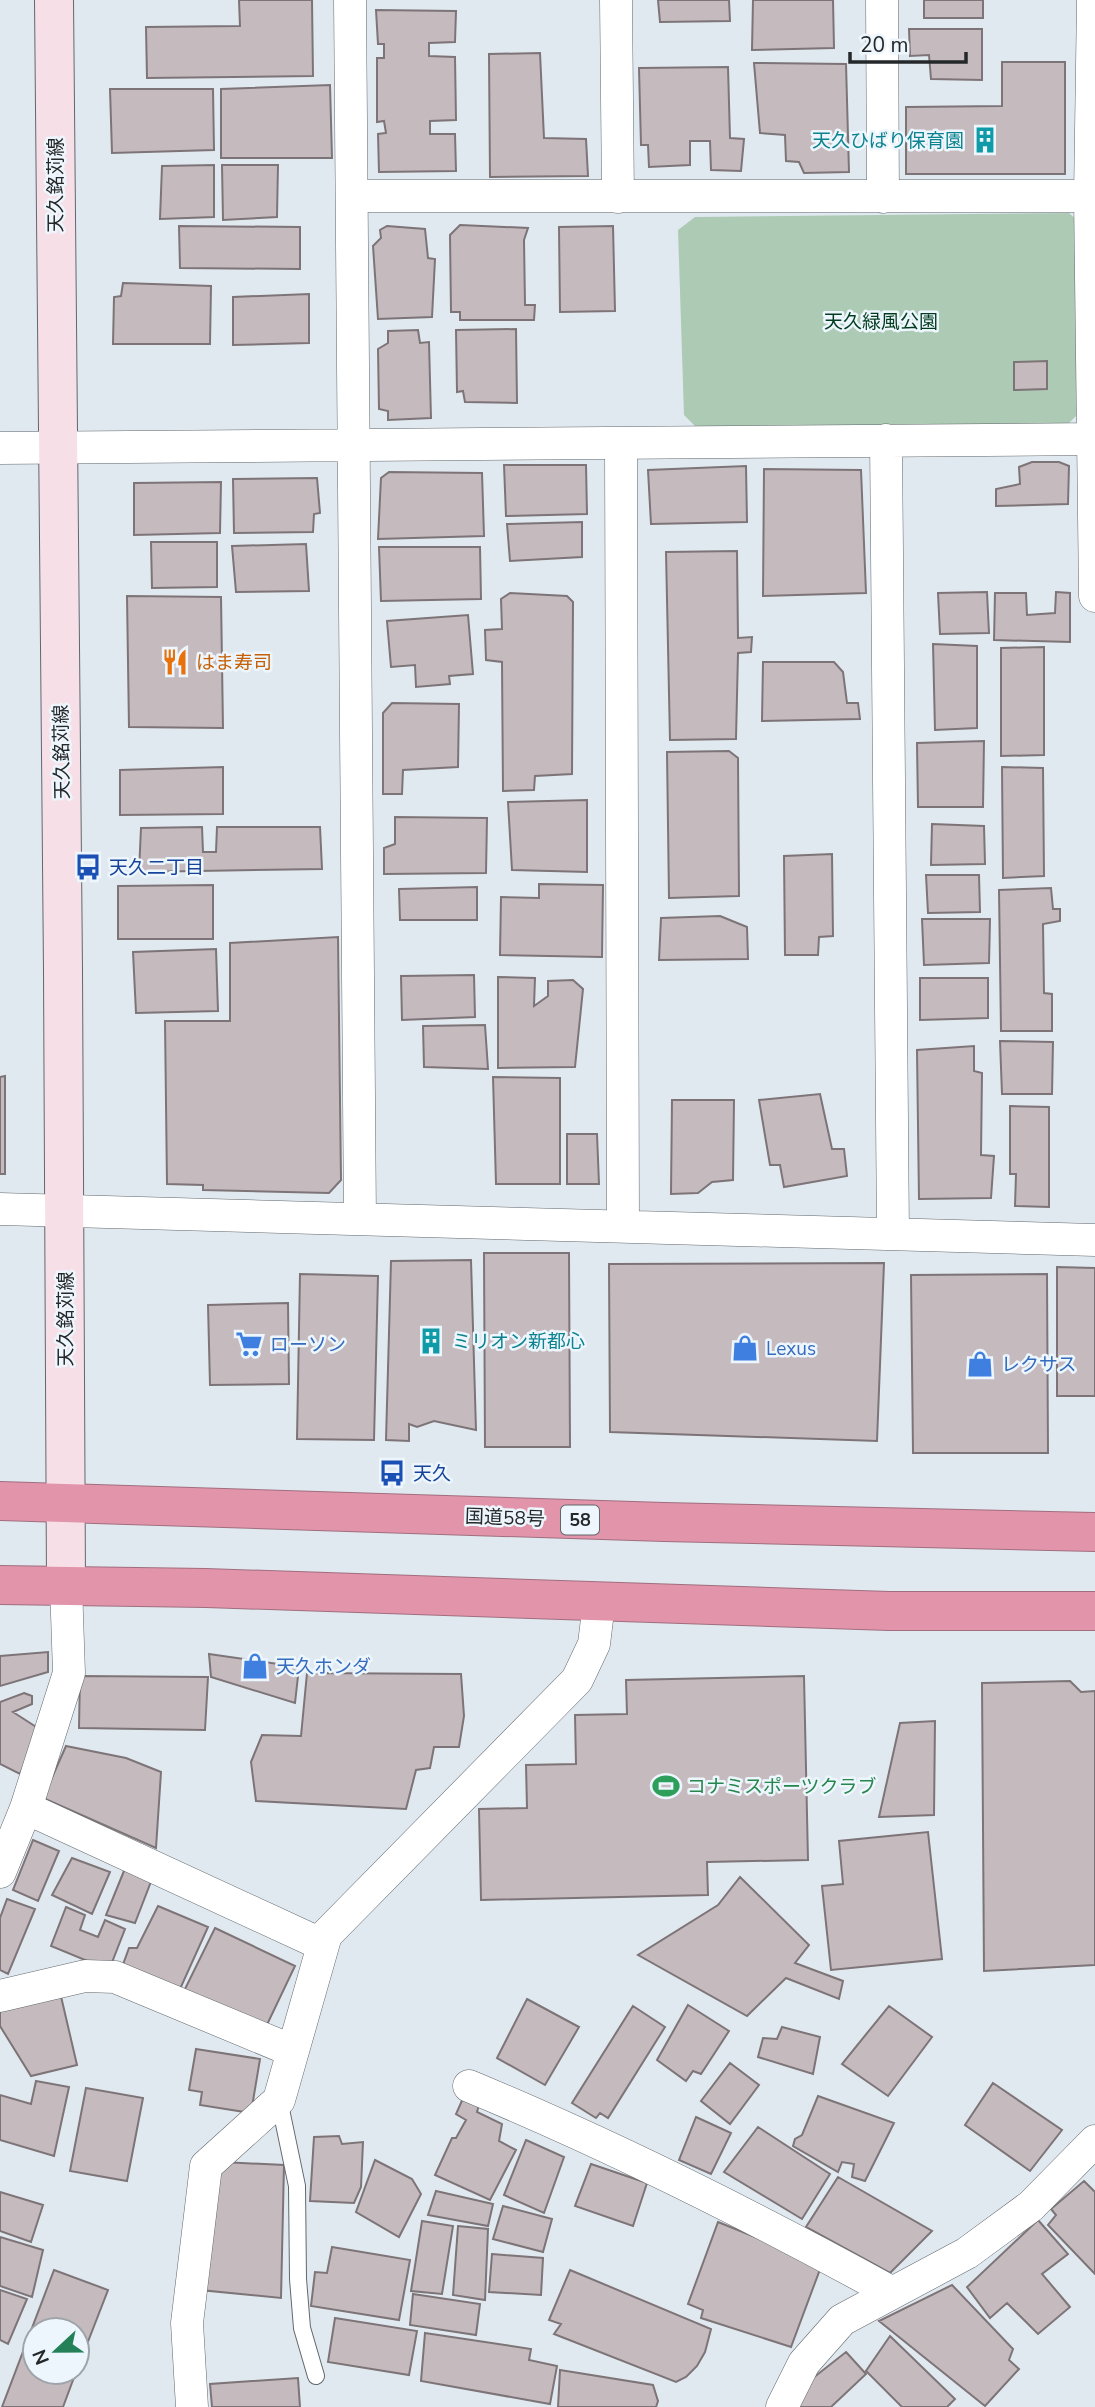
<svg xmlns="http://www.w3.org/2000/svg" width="1095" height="2407" viewBox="0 0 1095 2407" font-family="'Nunito Sans','Noto Sans JP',sans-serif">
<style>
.green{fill:#adcab5}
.building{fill:#c5bbbf;stroke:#7d7477;stroke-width:2}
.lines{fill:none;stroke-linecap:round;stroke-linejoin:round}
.lane-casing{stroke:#61686d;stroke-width:18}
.street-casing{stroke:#61686d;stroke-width:33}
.secondary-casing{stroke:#61686d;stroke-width:40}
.highway-casing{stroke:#a06e7e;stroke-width:40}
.lane{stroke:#fff;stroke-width:16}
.street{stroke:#fff;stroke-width:32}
.secondary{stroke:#f6dfe6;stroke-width:38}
.highway{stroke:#e294ab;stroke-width:38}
.labels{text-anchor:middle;stroke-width:5;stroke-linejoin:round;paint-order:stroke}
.shield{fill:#eef6fd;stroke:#616669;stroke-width:2}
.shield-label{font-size:18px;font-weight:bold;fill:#25282a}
.culture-label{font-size:19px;fill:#0d838f;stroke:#eef6fd;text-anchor:end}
.street-label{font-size:19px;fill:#25282a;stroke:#eef6fd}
.park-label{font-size:19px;fill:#023c1e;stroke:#eef6fd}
.food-label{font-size:19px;fill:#c56008;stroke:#eef6fd;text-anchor:start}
.transit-label{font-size:19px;fill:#164399;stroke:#eef6fd;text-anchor:start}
.shop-label{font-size:19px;fill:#366cbe;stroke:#eef6fd;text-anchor:start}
.leisure-label{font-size:19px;fill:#27864d;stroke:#eef6fd;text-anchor:start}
</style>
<rect width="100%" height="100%" fill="#e1e9f0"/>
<path class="green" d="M 1069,213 L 1079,222 L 1081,411 L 1067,425 L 696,427 L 684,415 L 678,230 L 695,217 Z"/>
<path class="building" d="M 239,0 L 312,0 L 313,76 L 147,78 L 146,27 L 240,26 Z
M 658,0 L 729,0 L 730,21 L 660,22 Z
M 753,0 L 833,0 L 834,48 L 752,50 Z
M 924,0 L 983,0 L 983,18 L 924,18 Z
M 376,10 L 456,11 L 455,42 L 429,43 L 429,56 L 455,57 L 456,120 L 430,121 L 430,134 L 455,134 L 456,171 L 379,172 L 378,134 L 386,133 L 384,121 L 377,122 L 377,58 L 384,58 L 384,44 L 378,44 Z
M 909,29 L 982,29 L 982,80 L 931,79 L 929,55 L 910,56 Z
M 540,53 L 544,138 L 586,139 L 588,176 L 490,177 L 489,54 Z
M 1002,62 L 1065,62 L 1065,174 L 906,174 L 906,107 L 1002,106 Z
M 754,63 L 846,64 L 849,172 L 804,173 L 799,162 L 786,161 L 785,135 L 760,133 Z
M 728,67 L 730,138 L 744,139 L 741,171 L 711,170 L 710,141 L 690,141 L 690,165 L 649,167 L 648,145 L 641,145 L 639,68 Z
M 330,85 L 332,158 L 221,158 L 221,89 Z
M 110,89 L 213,89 L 214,150 L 112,153 Z
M 214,165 L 214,217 L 160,219 L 162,166 Z
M 222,165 L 278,165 L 277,217 L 223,220 Z
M 460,225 L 528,228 L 524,240 L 525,305 L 535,305 L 534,320 L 460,320 L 460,312 L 451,312 L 450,235 Z
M 179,226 L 300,227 L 300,269 L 180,268 Z
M 387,226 L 425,229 L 428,258 L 435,259 L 432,317 L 378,319 L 373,246 L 381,238 L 380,230 Z
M 613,226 L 615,311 L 560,312 L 559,227 Z
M 123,283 L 211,286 L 210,344 L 113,344 L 114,297 L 121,296 Z
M 309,294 L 309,343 L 233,345 L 233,297 Z
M 516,329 L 517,403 L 465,402 L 463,391 L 457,392 L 456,330 Z
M 418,330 L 420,343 L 429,342 L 431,418 L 388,420 L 388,411 L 379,409 L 378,349 L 388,343 L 388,331 Z
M 1047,361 L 1047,389 L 1014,390 L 1014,362 Z
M 1032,462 L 1059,462 L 1069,466 L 1068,504 L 996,506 L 996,489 L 1020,484 L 1019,467 Z
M 504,465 L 586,465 L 587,514 L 506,516 Z
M 746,466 L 747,522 L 651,524 L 648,470 Z
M 764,469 L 861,470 L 866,593 L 763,596 Z
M 389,472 L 482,473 L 484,536 L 378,539 L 381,478 Z
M 317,478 L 320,513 L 314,514 L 313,532 L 234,533 L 233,479 Z
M 221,482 L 220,533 L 134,535 L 134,483 Z
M 582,522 L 582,557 L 510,561 L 507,524 Z
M 151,542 L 217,542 L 217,587 L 152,588 Z
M 306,544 L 309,591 L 236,592 L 232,546 Z
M 379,547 L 480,547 L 481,599 L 381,601 Z
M 737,551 L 738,638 L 752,637 L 751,652 L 738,653 L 736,739 L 670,740 L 666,552 Z
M 987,592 L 989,633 L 940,634 L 938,593 Z
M 1056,592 L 1070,593 L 1070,642 L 994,640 L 995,593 L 1026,593 L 1027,615 L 1055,613 Z
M 510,593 L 567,596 L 573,602 L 572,774 L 535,776 L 534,790 L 503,791 L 502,662 L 486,660 L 485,630 L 502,629 L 501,599 Z
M 127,596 L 221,597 L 223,728 L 129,727 Z
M 468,615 L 473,674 L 449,676 L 450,684 L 416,687 L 415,665 L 391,667 L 387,621 Z
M 933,644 L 977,646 L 977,728 L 935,730 Z
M 1044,647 L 1044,755 L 1001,756 L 1001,648 Z
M 763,662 L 834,662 L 843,672 L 847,703 L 858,703 L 860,719 L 762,721 Z
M 392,703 L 459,704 L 458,767 L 403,770 L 402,794 L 383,794 L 383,713 Z
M 984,741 L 983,807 L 918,807 L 917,743 Z
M 729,751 L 738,758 L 739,896 L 669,898 L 667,752 Z
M 223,767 L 223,814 L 120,815 L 120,770 Z
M 1002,767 L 1043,768 L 1044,876 L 1003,878 Z
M 587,800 L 587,872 L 512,870 L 508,802 Z
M 395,817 L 487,818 L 486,873 L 384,874 L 384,848 L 395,844 Z
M 932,824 L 984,826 L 985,864 L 931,865 Z
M 202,827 L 203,852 L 216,852 L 217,827 L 320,827 L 322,869 L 139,872 L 141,828 Z
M 832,854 L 833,936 L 819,937 L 818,955 L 785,955 L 784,856 Z
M 926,875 L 979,875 L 980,912 L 928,913 Z
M 539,884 L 603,885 L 602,957 L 500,955 L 501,897 L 539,898 Z
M 213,885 L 213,939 L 118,939 L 118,886 Z
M 477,887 L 477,920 L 400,920 L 399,889 Z
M 1051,888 L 1053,909 L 1060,909 L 1060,921 L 1043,924 L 1044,993 L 1052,994 L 1052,1031 L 1001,1031 L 999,890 Z
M 720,916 L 747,927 L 748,959 L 659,960 L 661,918 Z
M 922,919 L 990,919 L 989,963 L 924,965 Z
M 338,937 L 341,1180 L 329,1193 L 203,1190 L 203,1185 L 167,1184 L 165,1021 L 230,1021 L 230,943 Z
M 216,949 L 218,1011 L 136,1013 L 133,952 Z
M 474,975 L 475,1017 L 402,1020 L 401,976 Z
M 498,977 L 535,978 L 534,1006 L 548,996 L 548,981 L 573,980 L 583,989 L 575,1067 L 498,1068 Z
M 920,978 L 988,978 L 988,1018 L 920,1020 Z
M 485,1025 L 488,1069 L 424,1067 L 423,1026 Z
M 1000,1041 L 1053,1042 L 1052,1094 L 1002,1094 Z
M 974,1046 L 974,1071 L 982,1073 L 981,1155 L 994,1156 L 991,1198 L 919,1199 L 917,1050 Z
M 5,1076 L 5,1174 L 0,1174 L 0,1077 Z
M 493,1077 L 560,1078 L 560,1184 L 496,1184 Z
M 820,1094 L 832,1149 L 844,1149 L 847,1176 L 784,1187 L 780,1165 L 770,1165 L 759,1100 Z
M 672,1100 L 734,1100 L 733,1180 L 712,1182 L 698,1193 L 671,1194 Z
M 1010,1106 L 1049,1107 L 1049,1207 L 1015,1206 L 1016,1174 L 1010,1174 Z
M 567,1134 L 597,1134 L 599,1184 L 567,1184 Z
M 484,1253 L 569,1253 L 570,1447 L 485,1447 Z
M 471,1260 L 476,1430 L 434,1421 L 417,1427 L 409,1424 L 409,1441 L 386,1440 L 391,1261 Z
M 884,1263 L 877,1441 L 610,1432 L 609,1264 Z
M 1057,1267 L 1095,1268 L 1095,1396 L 1057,1396 Z
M 300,1274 L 378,1276 L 374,1440 L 297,1439 Z
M 1047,1274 L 1048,1453 L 913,1453 L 911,1275 Z
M 288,1303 L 289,1384 L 210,1385 L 208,1305 Z
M 48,1652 L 48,1672 L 0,1686 L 0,1656 Z
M 209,1654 L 299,1667 L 295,1703 L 211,1677 Z
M 307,1673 L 461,1674 L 464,1716 L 459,1747 L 434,1747 L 430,1768 L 416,1770 L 406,1809 L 256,1801 L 251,1762 L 262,1735 L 301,1736 Z
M 80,1676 L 208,1677 L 205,1730 L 79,1728 Z
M 804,1676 L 808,1860 L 707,1862 L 708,1895 L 481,1900 L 479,1809 L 527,1808 L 526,1765 L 576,1764 L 575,1715 L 627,1714 L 626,1680 Z
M 1070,1681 L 1081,1692 L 1095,1691 L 1095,1965 L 984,1971 L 982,1683 Z
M 24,1693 L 32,1696 L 32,1704 L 13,1712 L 41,1730 L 20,1774 L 0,1764 L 0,1702 Z
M 935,1721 L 934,1815 L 879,1817 L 900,1723 Z
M 66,1746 L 126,1758 L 161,1772 L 156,1848 L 43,1798 Z
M 928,1832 L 942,1959 L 831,1970 L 822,1886 L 843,1884 L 839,1841 Z
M 33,1840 L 59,1851 L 38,1901 L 13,1890 Z
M 72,1858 L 110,1872 L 92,1914 L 52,1895 Z
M 126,1866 L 152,1879 L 135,1923 L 106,1915 Z
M 740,1877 L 809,1945 L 795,1963 L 843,1981 L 839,1999 L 786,1978 L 747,2016 L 638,1955 L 718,1905 Z
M 7,1899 L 35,1909 L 8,1974 L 0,1970 L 0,1918 Z
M 158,1906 L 208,1927 L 176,1998 L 121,1970 L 129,1948 L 137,1948 Z
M 66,1907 L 85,1915 L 80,1930 L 98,1937 L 105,1920 L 125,1929 L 109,1970 L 51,1946 Z
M 215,1928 L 295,1966 L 264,2031 L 183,1993 Z
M 60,1992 L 77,2065 L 31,2076 L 0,2026 L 0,2010 Z
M 527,1999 L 579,2027 L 545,2085 L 497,2058 Z
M 688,2005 L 729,2031 L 701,2074 L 693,2071 L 686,2081 L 657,2060 Z
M 633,2006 L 665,2027 L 608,2118 L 600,2113 L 596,2118 L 572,2103 Z
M 889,2006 L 932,2037 L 888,2096 L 842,2064 Z
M 782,2027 L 820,2037 L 813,2074 L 758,2057 L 763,2038 L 777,2039 Z
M 196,2049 L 260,2059 L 251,2113 L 200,2105 L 202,2092 L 189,2090 Z
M 730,2063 L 759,2085 L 730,2124 L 701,2101 Z
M 36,2081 L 69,2087 L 54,2156 L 0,2140 L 0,2095 L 31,2104 Z
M 993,2083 L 1062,2130 L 1030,2171 L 965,2125 Z
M 86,2088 L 143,2098 L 127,2181 L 70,2171 Z
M 464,2096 L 480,2101 L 477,2112 L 502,2124 L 499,2141 L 516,2150 L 490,2200 L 435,2175 L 452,2138 L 456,2138 L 466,2120 L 456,2114 Z
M 818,2096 L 894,2123 L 865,2181 L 852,2177 L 854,2164 L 842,2162 L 838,2172 L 793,2146 L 795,2139 L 802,2135 Z
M 696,2117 L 731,2133 L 711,2174 L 679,2160 Z
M 758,2127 L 830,2174 L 802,2219 L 724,2172 Z
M 339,2136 L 342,2144 L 363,2142 L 361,2187 L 354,2203 L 310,2201 L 314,2137 Z
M 526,2140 L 564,2157 L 544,2213 L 504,2195 Z
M 375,2160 L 412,2179 L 421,2194 L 399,2237 L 356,2212 Z
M 222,2162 L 284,2165 L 281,2298 L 200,2290 Z
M 591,2164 L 647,2183 L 633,2226 L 575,2206 Z
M 838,2177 L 932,2231 L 890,2273 L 806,2227 Z
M 1084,2181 L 1095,2192 L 1095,2274 L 1048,2225 L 1056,2215 L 1051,2209 Z
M 436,2191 L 493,2204 L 488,2226 L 428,2215 Z
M 0,2192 L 43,2205 L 31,2242 L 0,2231 Z
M 503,2206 L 552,2219 L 543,2252 L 493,2239 Z
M 1038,2220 L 1068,2254 L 1042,2274 L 1070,2307 L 1038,2334 L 1007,2303 L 990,2318 L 967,2287 Z
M 422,2221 L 453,2226 L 442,2294 L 411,2291 Z
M 718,2222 L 822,2264 L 791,2347 L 701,2318 L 703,2310 L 688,2304 Z
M 458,2226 L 488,2229 L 485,2300 L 453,2295 Z
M 0,2237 L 43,2250 L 32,2297 L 0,2286 Z
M 332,2247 L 410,2260 L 399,2320 L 311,2306 L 315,2272 L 327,2273 Z
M 492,2254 L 543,2258 L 541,2295 L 489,2292 Z
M 54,2270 L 108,2290 L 77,2370 L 77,2330 L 35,2330 L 35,2372 L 76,2372 L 63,2407 L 2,2407 Z
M 570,2270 L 711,2329 L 705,2352 L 697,2366 L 686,2377 L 676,2382 L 554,2334 L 561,2324 L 549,2320 Z
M 952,2285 L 1013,2349 L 1009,2360 L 1019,2369 L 985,2406 L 879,2321 Z
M 0,2290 L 27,2299 L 8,2344 L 0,2340 Z
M 413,2294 L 480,2304 L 476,2335 L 410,2325 Z
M 335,2318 L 417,2331 L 409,2375 L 328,2362 Z
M 425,2333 L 531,2349 L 529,2360 L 557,2366 L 550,2404 L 421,2381 Z
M 890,2336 L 955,2399 L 947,2407 L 902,2407 L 866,2371 Z
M 846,2352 L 866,2374 L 831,2407 L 796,2407 L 804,2385 Z
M 560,2370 L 653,2385 L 658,2401 L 656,2407 L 558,2407 Z
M 298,2378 L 300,2407 L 212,2407 L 210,2384 Z"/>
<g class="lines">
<g class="lane-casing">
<path id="lane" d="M 279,2100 L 297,2186 L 298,2279 L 302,2328 L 316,2376"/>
</g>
<g class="street-casing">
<path id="street" d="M 350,0 L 360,1219
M 616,0 L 618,197
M 882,0 L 883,197
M 1093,0 L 1090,196 L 1095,596
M 352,196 L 1095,196
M 886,440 L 893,1234
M 621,443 L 623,1225
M 0,448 L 1095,439
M 0,1209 L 1095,1240
M 26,1808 L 323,1945
M 0,1872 L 26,1808 L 69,1673 L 66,1585
M 0,1996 L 85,1976 L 115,1977 L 293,2051
M 469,2086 C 613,2146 753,2216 891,2292
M 192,2407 L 187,2323 L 206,2166 L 279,2100 L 326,1935 L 577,1680 L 594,1644 L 599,1603
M 782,2407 L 804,2363 L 842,2320 L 967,2253 L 1031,2206 L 1095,2141"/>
</g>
<g class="secondary-casing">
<path id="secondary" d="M 54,0 L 63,970 L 66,1585"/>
</g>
<g class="highway-casing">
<path id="highway" d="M 0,1501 L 664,1522 L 1095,1532
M 0,1585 L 206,1588 L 889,1611 L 1095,1611"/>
</g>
<use href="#lane" class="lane"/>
<use href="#street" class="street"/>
<use href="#secondary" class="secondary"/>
<use href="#highway" class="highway"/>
</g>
<defs>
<g id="building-bare" transform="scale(2.1)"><path d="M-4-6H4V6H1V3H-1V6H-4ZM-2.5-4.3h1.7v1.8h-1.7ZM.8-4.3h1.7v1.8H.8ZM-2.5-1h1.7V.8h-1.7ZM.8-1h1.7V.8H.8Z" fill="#0f9aa8" stroke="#eef6fd" stroke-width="2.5" paint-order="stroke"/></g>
<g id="restaurant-bare" transform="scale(2.1)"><path d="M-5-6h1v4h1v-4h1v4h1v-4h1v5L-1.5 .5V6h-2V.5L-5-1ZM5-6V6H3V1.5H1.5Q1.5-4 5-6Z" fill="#e8710a" stroke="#eef6fd" stroke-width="2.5" paint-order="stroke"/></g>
<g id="bus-bare" transform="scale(2.1)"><path d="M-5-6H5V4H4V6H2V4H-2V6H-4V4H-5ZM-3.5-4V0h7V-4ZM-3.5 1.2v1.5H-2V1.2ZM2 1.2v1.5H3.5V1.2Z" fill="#1a4fb4" stroke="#eef6fd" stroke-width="2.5" paint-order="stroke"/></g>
<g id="supermarket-bare" transform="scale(2.1)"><path d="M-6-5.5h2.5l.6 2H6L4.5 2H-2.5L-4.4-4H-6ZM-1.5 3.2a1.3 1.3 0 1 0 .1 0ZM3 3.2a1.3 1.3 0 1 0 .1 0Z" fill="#3f7fe0" stroke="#eef6fd" stroke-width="2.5" paint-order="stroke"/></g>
<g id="shop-bare" transform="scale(2.1)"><path d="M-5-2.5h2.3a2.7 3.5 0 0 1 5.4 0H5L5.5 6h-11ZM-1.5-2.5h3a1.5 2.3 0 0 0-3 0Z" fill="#3f7fe0" stroke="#eef6fd" stroke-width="2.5" paint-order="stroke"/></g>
<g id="stadium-bare" transform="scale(2.1)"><path d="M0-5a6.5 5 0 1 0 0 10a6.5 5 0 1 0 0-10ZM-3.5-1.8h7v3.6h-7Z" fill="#2e9e5b" stroke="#eef6fd" stroke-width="2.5" paint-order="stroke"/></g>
</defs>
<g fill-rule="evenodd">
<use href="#building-bare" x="985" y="140"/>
<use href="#restaurant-bare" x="175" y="662"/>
<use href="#bus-bare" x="88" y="867"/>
<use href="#building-bare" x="431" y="1341"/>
<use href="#supermarket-bare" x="249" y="1344"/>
<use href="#shop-bare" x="745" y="1348"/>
<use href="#shop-bare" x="980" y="1364"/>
<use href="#bus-bare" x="392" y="1473"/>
<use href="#shop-bare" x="255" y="1666"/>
<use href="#stadium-bare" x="666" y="1786"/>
</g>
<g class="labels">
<rect class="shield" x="561" y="1505.5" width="38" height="29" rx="5"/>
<g class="shield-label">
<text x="580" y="1526">58</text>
</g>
<g class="culture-label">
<text x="964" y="147">天久ひばり保育園</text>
<text x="452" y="1348" text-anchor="start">ミリオン新都心</text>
</g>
<g class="street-label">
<text transform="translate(55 185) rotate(-90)" y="7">天久銘苅線</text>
<text transform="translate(61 752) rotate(-91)" y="7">天久銘苅線</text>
<text transform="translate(65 1319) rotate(-90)" y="7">天久銘苅線</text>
<text transform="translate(505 1517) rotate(2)" y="7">国道58号</text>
</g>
<g class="park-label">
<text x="881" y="328">天久緑風公園</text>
</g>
<g class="food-label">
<text x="196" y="669">はま寿司</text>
</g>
<g class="transit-label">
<text x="109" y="874">天久二丁目</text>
<text x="413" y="1480">天久</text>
</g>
<g class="shop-label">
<text x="270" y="1351">ローソン</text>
<text x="766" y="1355">Lexus</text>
<text x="1001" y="1371">レクサス</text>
<text x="276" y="1673">天久ホンダ</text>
</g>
<g class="leisure-label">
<text x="687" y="1793">コナミスポーツクラブ</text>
</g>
</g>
<g transform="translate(56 2351) rotate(248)"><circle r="33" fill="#eef6fd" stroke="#9ea4a9" stroke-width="2"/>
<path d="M0-5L12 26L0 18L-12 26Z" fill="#238057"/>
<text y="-10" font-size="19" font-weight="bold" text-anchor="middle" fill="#25282a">N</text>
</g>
<path d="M850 52v10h116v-10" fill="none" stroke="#25282a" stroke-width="3.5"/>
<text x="860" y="52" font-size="21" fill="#25282a" stroke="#eef6fd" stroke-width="5" paint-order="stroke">20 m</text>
</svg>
